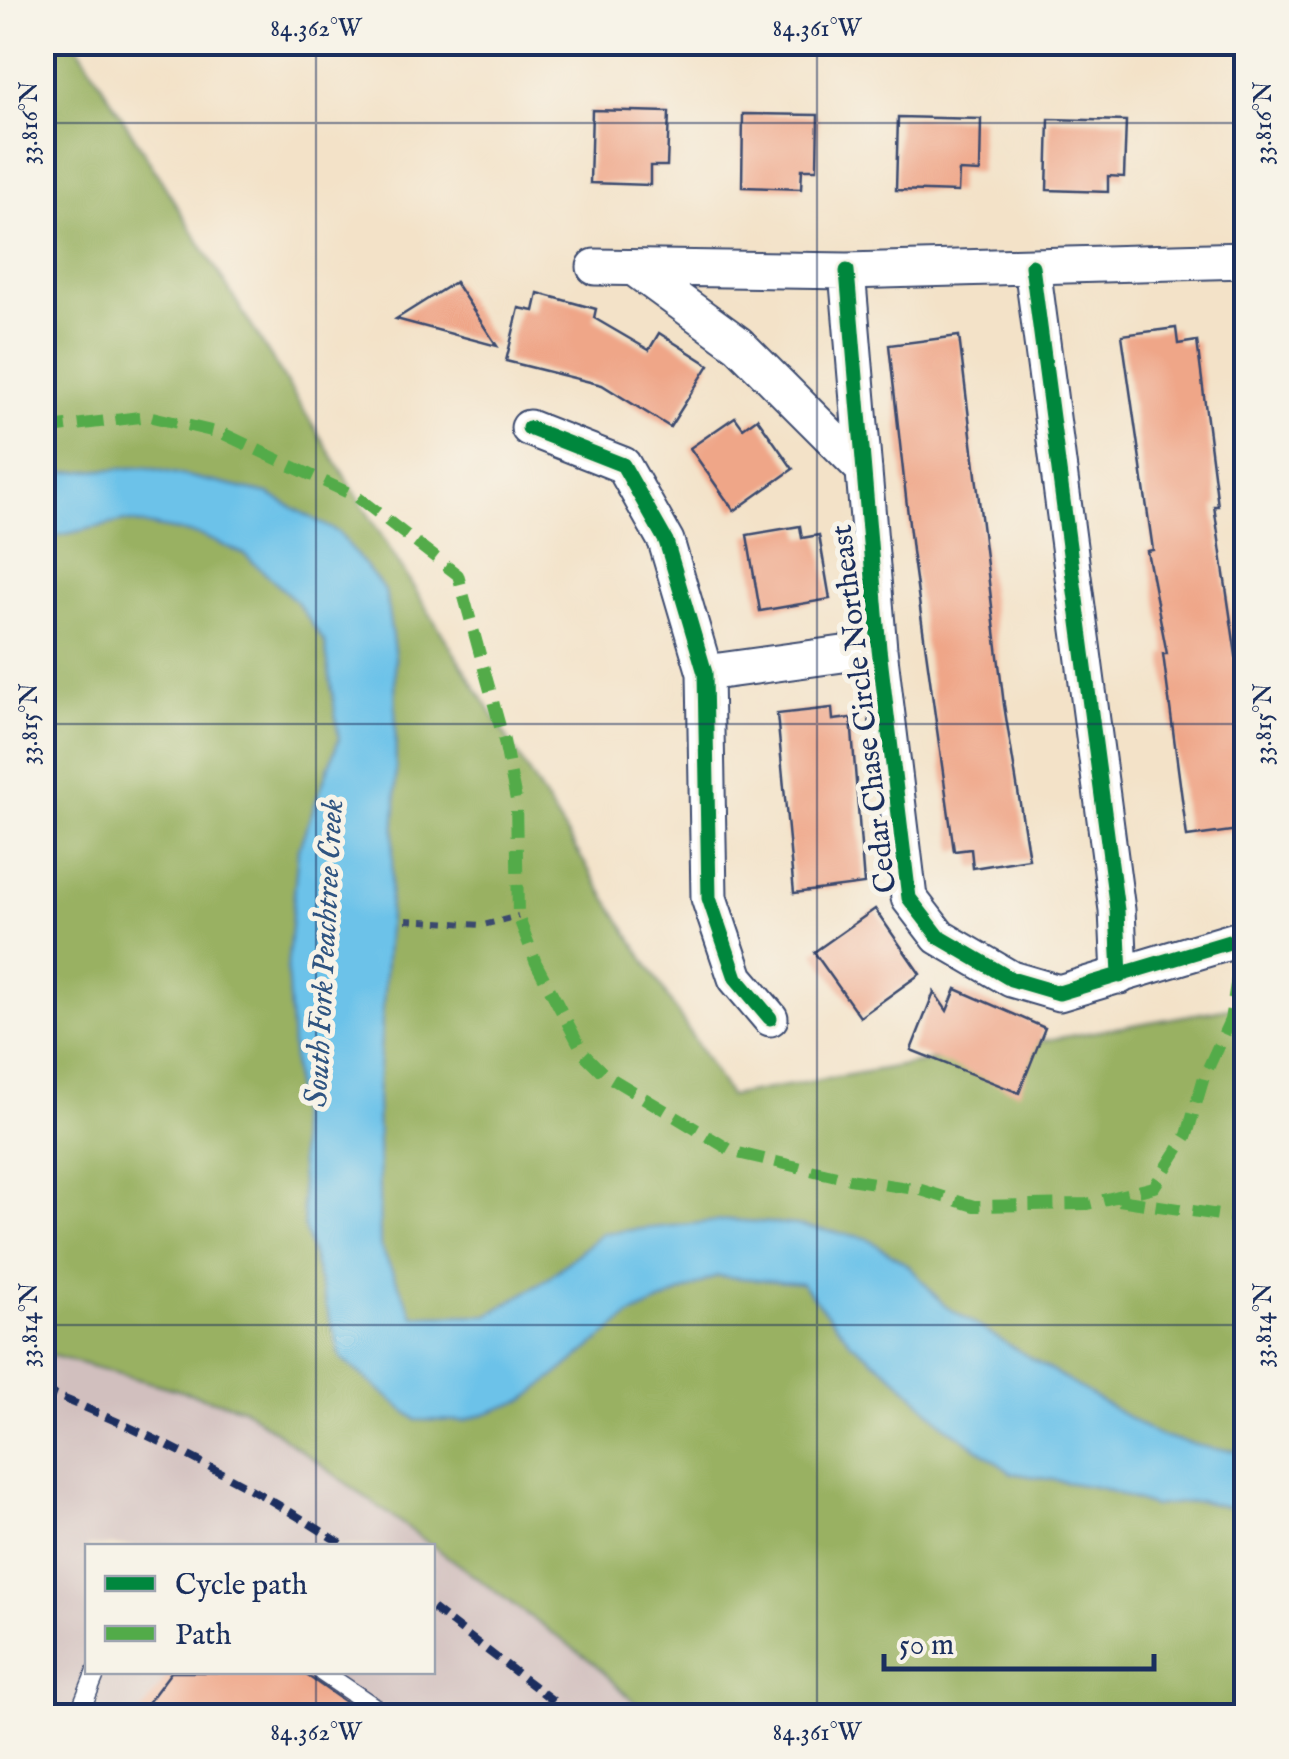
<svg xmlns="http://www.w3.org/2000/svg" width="1289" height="1759" viewBox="0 0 1289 1759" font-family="'IM FELL English',serif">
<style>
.industrial{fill:#d1bfbe;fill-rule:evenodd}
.forest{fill:#99b162;stroke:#5a7060;stroke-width:2.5}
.water{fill:#6cc2e9;stroke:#4478a4;stroke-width:2.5}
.building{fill:#efa688}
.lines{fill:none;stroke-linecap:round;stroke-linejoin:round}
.lane-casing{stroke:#3b4a6e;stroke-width:21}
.street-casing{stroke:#3b4a6e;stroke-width:39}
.path{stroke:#3b4a6e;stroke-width:6;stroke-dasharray:8 8;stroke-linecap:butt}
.lane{stroke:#fff;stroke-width:18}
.street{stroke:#fff;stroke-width:35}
.rail{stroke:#1b2f5e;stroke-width:8;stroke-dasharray:15 8;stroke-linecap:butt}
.quiet{stroke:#52ab49;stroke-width:12;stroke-dasharray:25 12;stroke-linecap:butt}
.cycleway-casing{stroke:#f7f3e8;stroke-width:21}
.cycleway{stroke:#00873e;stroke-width:15}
.ticks{fill:none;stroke:#1b2f5e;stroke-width:2.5;stroke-opacity:0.45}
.labels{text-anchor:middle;stroke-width:10;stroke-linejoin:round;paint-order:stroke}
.street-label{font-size:30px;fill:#1b2f5e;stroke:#f7f3e8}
.water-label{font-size:32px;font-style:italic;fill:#2f5481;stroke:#f7f3e8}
.neatline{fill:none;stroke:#1b2f5e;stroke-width:4}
.ticks-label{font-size:25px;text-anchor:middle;fill:#1b2f5e}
</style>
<rect width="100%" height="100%" fill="#f7f3e8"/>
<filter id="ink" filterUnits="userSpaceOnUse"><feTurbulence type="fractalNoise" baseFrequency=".01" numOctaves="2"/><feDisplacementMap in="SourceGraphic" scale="20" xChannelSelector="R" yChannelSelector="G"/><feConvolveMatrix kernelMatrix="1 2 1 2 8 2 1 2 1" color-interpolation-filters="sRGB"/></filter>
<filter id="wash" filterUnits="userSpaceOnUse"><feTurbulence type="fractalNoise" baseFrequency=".0048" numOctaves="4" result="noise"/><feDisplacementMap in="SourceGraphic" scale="40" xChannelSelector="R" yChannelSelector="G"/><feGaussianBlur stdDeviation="2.25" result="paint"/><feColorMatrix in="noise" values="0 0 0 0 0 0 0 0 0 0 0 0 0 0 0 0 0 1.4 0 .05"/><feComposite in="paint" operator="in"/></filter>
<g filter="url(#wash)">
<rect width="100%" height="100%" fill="#f3e2c8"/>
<path class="industrial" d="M 42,1353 L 243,1408 L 595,1664 L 649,1716 L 43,1716 ZM 88,1546 L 432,1546 L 432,1672 L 88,1672 Z"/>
<path class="forest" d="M 57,43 L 76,43 L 729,1096 L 1246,1005 L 1246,1716 L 649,1716 L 595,1664 L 243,1408 L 43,1353 L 42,65 Z"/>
<path class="water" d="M 145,467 L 268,494 L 339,533 L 385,591 L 395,657 L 396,805 L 377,1097 L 380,1246 L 414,1316 L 488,1315 L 546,1280 L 603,1233 L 730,1220 L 797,1225 L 866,1238 L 909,1266 L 945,1306 L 1157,1435 L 1213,1449 L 1246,1451 L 1246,1510 L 1199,1501 L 1153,1506 L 1101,1488 L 1012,1473 L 944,1425 L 899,1380 L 851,1342 L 801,1283 L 717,1276 L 631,1315 L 525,1400 L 464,1421 L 416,1420 L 341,1358 L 304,1227 L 287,969 L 298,850 L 339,739 L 325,643 L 296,601 L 244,554 L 199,535 L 125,521 L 43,539 L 43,474 Z"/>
<g id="blocks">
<path class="building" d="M 592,110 L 669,112 L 667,166 L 650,166 L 650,185 L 590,183 Z
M 743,114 L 818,115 L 817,169 L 802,169 L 801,189 L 742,187 Z
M 898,117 L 981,119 L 980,172 L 959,171 L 958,192 L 896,190 Z
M 1049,119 L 1126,121 L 1124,177 L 1108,176 L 1108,192 L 1047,190 Z
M 455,282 L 497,346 L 396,319 Z
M 538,293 L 596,309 L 594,318 L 649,350 L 659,333 L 709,365 L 670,427 L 602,385 L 506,361 L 519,308 L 534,311 Z
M 1176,328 L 1178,344 L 1197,341 L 1218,506 L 1214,506 L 1246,723 L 1246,829 L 1187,837 L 1163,654 L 1167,654 L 1147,551 L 1153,550 L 1122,335 Z
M 959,336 L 1004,705 L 1029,859 L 973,868 L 971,849 L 954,851 L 912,551 L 889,345 Z
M 735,417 L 743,428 L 757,418 L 793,469 L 734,511 L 690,448 Z
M 800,526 L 802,538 L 819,535 L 830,599 L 760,611 L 747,535 Z
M 832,708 L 833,720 L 851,718 L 864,884 L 794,893 L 777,714 Z
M 875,909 L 920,974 L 860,1017 L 814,952 Z
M 956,989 L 1045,1028 L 1019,1093 L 911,1050 L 934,992 L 947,1011 Z
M 171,1672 L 302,1672 L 365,1716 L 138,1716 Z"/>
</g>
</g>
<g filter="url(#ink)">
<use href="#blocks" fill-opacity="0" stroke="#3b4a6e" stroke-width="2.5"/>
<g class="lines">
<g class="lane-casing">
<path id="lane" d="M 322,1672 L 387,1716
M 78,1716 L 96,1672"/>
</g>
<g class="street-casing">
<path id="street" d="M 1032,266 L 1117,910 L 1120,976
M 595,267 L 847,271 L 1246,260
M 634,268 L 738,344 L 864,470
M 847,271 L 879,649 L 909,898 L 939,937 L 1011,979 L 1059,993 L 1246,937
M 529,428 L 623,465 L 666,541 L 705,673 L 709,898 L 736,978 L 770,1018
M 705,673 L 879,649"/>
</g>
<path class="path" d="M 406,920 L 483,925 L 518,916"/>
<use href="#lane" class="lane"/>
<use href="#street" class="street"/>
<path class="rail" d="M 42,1390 C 149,1432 249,1484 345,1546
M 432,1608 L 573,1716"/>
<path class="quiet" d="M 42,429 L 148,416 L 224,434 L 357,497 L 458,575 L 504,741 L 516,800 L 518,916 L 536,963 L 584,1054 L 604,1074 L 734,1152 L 849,1179 L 921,1190 L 974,1206 L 1087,1204 L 1154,1187 L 1187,1135 L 1204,1077 L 1230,1020 L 1241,955 L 1246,948
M 1119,1200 L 1246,1219"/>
<g class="cycleway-casing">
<path id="cycleway" d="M 1032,266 L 1117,910 L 1120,976
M 847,271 L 879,649 L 909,898 L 939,937 L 1011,979 L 1059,993 L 1246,937
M 529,428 L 623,465 L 666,541 L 705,673 L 709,898 L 736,978 L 770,1018"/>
</g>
<use href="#cycleway" class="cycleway"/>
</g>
</g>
<path class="ticks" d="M 316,42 L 316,1546M 817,42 L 817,1716M 42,123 L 1246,123M 42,724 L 1246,724M 42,1325 L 1246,1325M 316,1672 L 316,1716"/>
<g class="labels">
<g class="street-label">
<text transform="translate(863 709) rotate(-97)" y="10">Cedar Chase Circle Northeast</text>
</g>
<g class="water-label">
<text transform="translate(323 953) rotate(-87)" y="11">South Fork Peachtree Creek</text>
</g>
</g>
<rect width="1289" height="1759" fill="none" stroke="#f7f3e8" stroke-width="110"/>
<rect x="85" y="1544" width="350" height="130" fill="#f7f3e8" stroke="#9fa5b1" stroke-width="2.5"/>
<rect x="105" y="1576" width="50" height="15" fill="#00873e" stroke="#9fa5b1" stroke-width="2.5"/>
<text x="175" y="1594" font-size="30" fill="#1b2f5e">Cycle path</text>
<rect x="105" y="1626" width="50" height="15" fill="#52ab49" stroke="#9fa5b1" stroke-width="2.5"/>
<text x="175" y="1644" font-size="30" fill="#1b2f5e">Path</text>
<path d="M884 1654v15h270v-15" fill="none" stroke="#1b2f5e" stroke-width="5"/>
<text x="899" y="1654" font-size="30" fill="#1b2f5e" stroke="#f7f3e8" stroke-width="8" paint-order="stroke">50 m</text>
<rect x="55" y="55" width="1179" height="1649" class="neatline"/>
<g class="ticks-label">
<text x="316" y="36">84.362°W</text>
<text x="817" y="36">84.361°W</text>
<text transform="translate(28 123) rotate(-90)" y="9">33.816°N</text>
<text transform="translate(1262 123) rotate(-90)" y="9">33.816°N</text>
<text transform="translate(28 724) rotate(-90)" y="9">33.815°N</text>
<text transform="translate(1262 724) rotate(-90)" y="9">33.815°N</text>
<text transform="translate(28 1325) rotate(-90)" y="9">33.814°N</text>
<text transform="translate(1262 1325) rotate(-90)" y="9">33.814°N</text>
<text x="316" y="1740">84.362°W</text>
<text x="817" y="1740">84.361°W</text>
</g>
</svg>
